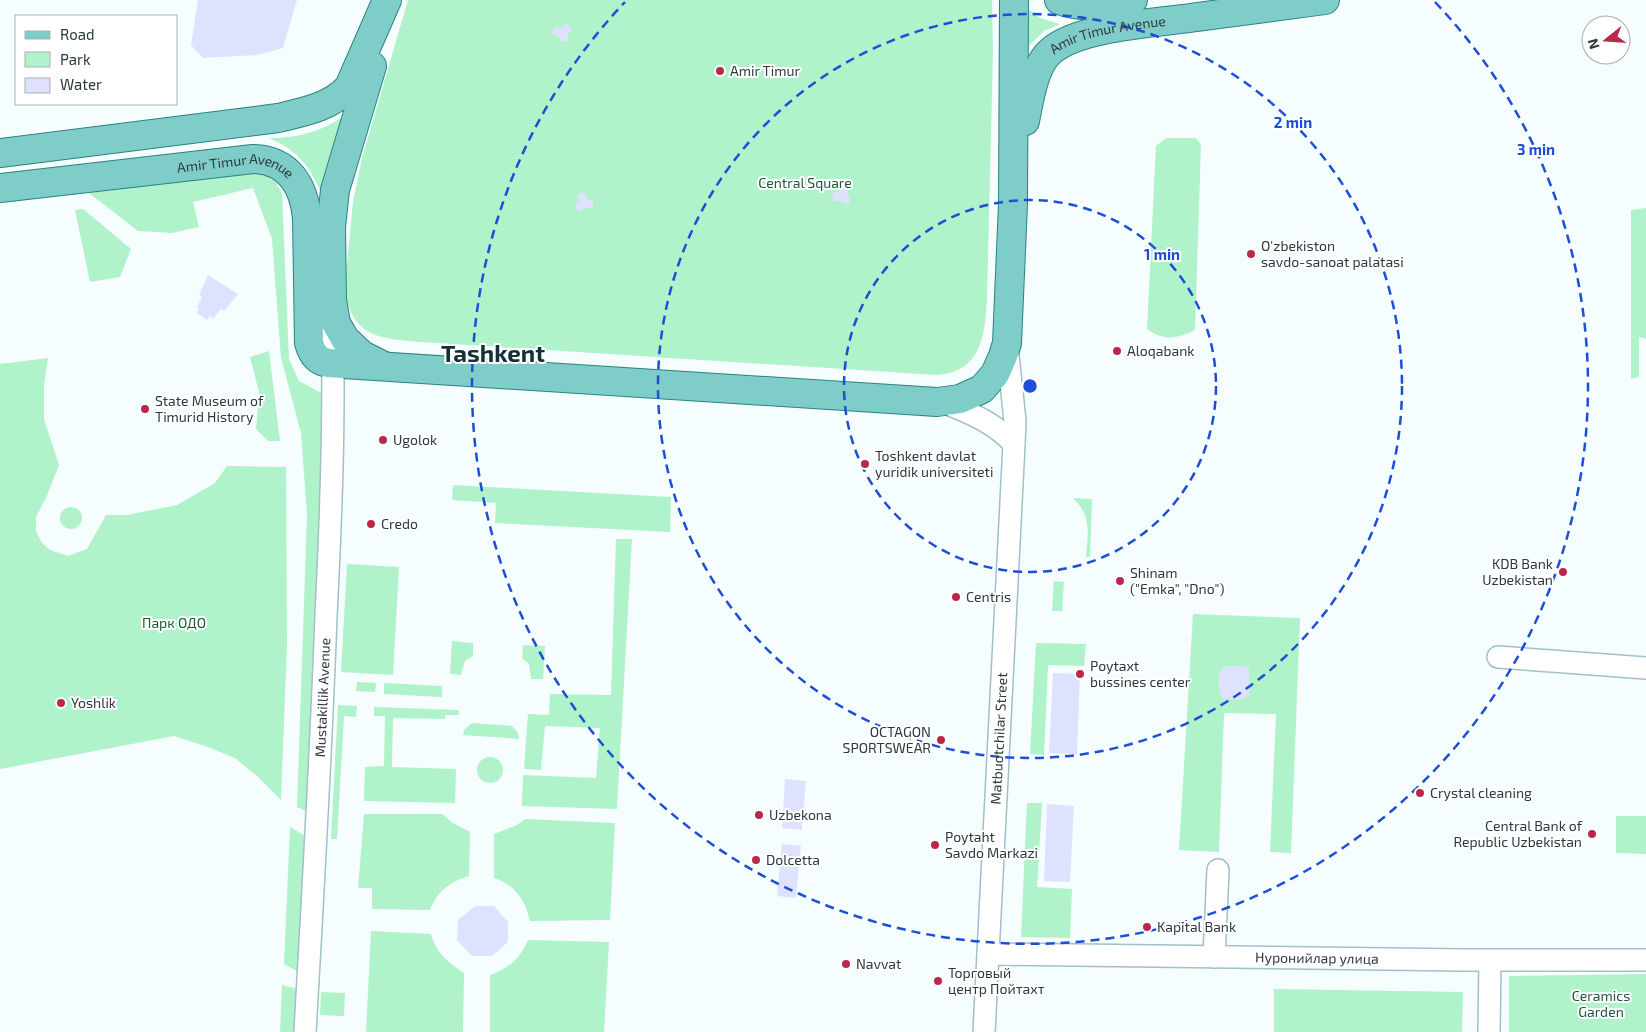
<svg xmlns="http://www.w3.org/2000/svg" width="1646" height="1032" viewBox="0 0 1646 1032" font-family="'Exo 2',sans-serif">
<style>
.green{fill:#b0f2ca}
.water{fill:#dfe2fe}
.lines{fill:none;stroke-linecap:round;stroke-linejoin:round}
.minor-casing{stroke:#a0c0ca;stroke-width:24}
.major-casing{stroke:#2b837f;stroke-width:30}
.minor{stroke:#fff;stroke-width:21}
.major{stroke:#7fcdc8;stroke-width:28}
.ring{fill:none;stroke:#1d4ed8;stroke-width:2.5;stroke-dasharray:9 6}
.poi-dot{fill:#b9284a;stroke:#fff;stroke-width:2}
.labels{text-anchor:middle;stroke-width:4;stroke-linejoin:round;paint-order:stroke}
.street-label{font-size:14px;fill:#2c393d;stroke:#fff}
.poi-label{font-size:14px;fill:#2c393d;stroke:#fff;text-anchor:start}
.park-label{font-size:14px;fill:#20563a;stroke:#fff}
.town-label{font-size:24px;font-weight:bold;fill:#143139;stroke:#fff}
.centre{fill:#1d4ed8;stroke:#fff;stroke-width:2.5}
.ring-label{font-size:15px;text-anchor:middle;font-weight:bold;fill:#1d4ed8;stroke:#fff;stroke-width:4;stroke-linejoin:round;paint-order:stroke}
</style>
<rect width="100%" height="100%" fill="#f6fdff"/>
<path class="green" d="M 408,0 L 992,0 L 993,52 L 987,298 C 985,334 982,373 936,375 L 422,342 C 380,339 350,337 345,287 L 353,202 L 362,158 Z
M 1027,8 L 1040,18 L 1060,24 L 1044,31 L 1027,48 Z
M 346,114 L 322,195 C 311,167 296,149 269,138 C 297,138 323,132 346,114 Z
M 1166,138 L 1196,138 L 1201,145 L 1195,330 C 1178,339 1163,341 1147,329 L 1156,146 Z
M 262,169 L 274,179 L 282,193 L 289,359 L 299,381 L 325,395 L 308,812 L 297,807 L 307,515 L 301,433 L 281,358 L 272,239 L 253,188 L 193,202 L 199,227 L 172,233 L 138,231 L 89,193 Z
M 1646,208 L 1646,339 L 1639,337 L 1639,377 L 1631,379 L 1631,210 Z
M 83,209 L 131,249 L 120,277 L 90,282 L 75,210 Z
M 269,351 L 280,441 L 268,441 L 256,429 L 259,392 L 250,357 Z
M 48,358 L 44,386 L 44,419 L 59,465 L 46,498 L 36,517 L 36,531 L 42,543 L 50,550 L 68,556 L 87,549 L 106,515 L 127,515 L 177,505 L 215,483 L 227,466 L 286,467 L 287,644 L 281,800 L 257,776 L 235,758 L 208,747 L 174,736 L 0,769 L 0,364 Z
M 453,485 L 671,497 L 670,532 L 495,523 L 496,503 L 452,500 Z
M 1073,498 L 1092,499 L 1090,557 L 1086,557 C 1088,533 1092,517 1073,498 Z
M60 518a11 11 0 1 1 22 0a11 11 0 1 1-22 0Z
M 616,539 L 632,539 L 617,809 L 522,806 L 523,775 L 596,778 L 600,728 L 545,726 L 541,770 L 524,769 L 528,714 L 549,715 L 550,694 L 611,695 Z
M 347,564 L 399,567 L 393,675 L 341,672 Z
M 1054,581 L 1064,582 L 1062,611 L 1052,611 Z
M 1193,614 L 1300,618 L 1291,853 L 1270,852 L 1276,714 L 1224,713 L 1219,852 L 1179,850 Z
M 452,641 L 473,643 L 473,656 L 465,661 L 461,675 L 450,674 Z
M 1036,643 L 1086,644 L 1084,666 L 1048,665 L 1044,755 L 1030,754 Z
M 523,645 L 545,646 L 543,679 L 531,679 L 529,664 L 522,658 Z
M 357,682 L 376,683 L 375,692 L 356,691 Z
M 384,683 L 442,686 L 442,697 L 384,694 Z
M 338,705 L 357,706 L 356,717 L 344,716 L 337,839 L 331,839 Z
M 374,707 L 459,710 L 459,715 L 445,715 L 445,719 L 393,718 L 392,767 L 456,769 L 455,803 L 364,801 L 365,767 L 384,766 L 385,716 L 374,716 Z
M 472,723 L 512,726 L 518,733 L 519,739 L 463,735 L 464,730 Z
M477 770a13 13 0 1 1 26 0a13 13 0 1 1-26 0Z
M 1027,803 L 1042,803 L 1037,887 L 1072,889 L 1070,938 L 1021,937 Z
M 364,814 L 442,814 L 453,823 L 470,832 L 469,876 C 449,882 438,891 430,910 L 372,909 L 372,888 L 358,888 Z
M 1616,816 L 1646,816 L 1646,854 L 1616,853 Z
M 525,819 L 615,823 L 610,920 L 530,921 C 525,900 515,885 494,878 L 494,834 L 517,825 Z
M 290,827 L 307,837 L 301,973 L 284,964 Z
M 371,931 L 431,934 C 436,953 448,962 464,973 L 463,1032 L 366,1032 Z
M 528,940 L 609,942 L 604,1032 L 490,1032 L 490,975 C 509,968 520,959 528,940 Z
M 1646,974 L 1646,1032 L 1509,1032 L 1509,976 Z
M 282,985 L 298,989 L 299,1032 L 280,1032 Z
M 1274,989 L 1463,992 L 1462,1032 L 1274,1032 Z
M 321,992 L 345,993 L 344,1016 L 320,1015 Z"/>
<path class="water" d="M 198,0 L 297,0 L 283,48 L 258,55 L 203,58 L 191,45 Z
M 566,24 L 569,25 L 572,30 L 568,34 L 568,41 L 562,42 L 559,37 L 553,34 L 552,31 L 555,27 L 561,28 Z
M 845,185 L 849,189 L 847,194 L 850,199 L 850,202 L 846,204 L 840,201 L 834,201 L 832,197 L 834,192 L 839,192 L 841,186 Z
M 580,193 L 585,193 L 588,199 L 593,201 L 593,206 L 592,208 L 585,208 L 580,212 L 576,209 L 575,204 L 579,201 L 577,197 Z
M 208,275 L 238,294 L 224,311 L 221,309 L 213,319 L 210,316 L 207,320 L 197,313 L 199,309 L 197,307 L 202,297 L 199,295 Z
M 1224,666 L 1243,666 L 1249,668 L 1249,695 L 1243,699 L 1223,699 C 1217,690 1217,674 1224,666 Z
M 1053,673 L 1080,674 L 1077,754 L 1049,753 Z
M 785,779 L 806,781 L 802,830 L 782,828 Z
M 1047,804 L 1074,806 L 1070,882 L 1044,881 Z
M 782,844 L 801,846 L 796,898 L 777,896 Z
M 475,906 L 494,906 L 508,922 L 508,942 L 492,956 L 472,956 L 457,940 L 458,920 Z"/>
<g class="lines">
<g class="minor-casing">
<g id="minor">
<path d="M 942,402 C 969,412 995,423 1014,444"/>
<path d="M 1498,657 L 1646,668"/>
<path id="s1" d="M 988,954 L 1464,960 L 1646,960"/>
<path d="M 1214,957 L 1218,870"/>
<path id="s2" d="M 305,1032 C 313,893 321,755 326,616 C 331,517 335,417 332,317"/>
<path id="s3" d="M 984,1032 L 1014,444 L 1015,421 L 1007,346"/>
<path d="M 1489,1032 L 1490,960"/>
</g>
</g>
<g class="major-casing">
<g id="major">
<path d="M 1059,0 C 1083,10 1109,3 1133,0"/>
<path d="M 372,66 L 335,190 L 331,227 L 332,300 L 336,323 L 345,339 L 362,355 L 384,366"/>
<path id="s4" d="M 1025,121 C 1029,101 1034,65 1051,51 C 1078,27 1153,23 1190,18 C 1235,12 1280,6 1325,0"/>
<path d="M 0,153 L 278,118 C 304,112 331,107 349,87 L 387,0"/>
<path id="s5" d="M 0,188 L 253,159 C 289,160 304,186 307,218 L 309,343 C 312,354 317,361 328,363 L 937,402 L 960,399 L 982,389 L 995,374 L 1003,356 L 1007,343 L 1013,204 L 1014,0"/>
</g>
</g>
<use href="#minor" class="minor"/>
<use href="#major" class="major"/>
</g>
<g class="ring">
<circle cx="1030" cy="386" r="186"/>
<circle cx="1030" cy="386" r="372"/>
<path d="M1435 2A558 558 0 1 1 625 2"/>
</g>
<g class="poi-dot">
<circle cx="720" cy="71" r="5"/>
<circle cx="1251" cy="254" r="5"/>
<circle cx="1117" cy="351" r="5"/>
<circle cx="145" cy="409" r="5"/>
<circle cx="383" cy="440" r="5"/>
<circle cx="865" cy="464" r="5"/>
<circle cx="371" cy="524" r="5"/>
<circle cx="1563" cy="572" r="5"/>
<circle cx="1120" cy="581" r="5"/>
<circle cx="956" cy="597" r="5"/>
<circle cx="1080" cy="674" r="5"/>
<circle cx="61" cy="703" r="5"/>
<circle cx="941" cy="740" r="5"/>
<circle cx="1420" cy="793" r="5"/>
<circle cx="759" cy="815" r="5"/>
<circle cx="1592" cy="834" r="5"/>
<circle cx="935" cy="845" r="5"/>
<circle cx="756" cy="860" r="5"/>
<circle cx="1147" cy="927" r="5"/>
<circle cx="846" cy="964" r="5"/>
<circle cx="938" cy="981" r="5"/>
</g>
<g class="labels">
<g class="street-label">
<text dy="5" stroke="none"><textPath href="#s4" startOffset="136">Amir Timur Avenue</textPath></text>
<text dy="5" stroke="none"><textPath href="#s5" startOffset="238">Amir Timur Avenue</textPath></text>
<text dy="5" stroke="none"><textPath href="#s2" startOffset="335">Mustakillik Avenue</textPath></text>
<text dy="5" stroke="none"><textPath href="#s3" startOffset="294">Matbuotchilar Street</textPath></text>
<text dy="5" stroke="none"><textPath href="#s1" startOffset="329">Нуронийлар улица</textPath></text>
</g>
<g class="poi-label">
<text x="730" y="76">Amir Timur</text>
<text x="1261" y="251">O'zbekiston<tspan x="1261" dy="16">savdo-sanoat palatasi</tspan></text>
<text x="1127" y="356">Aloqabank</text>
<text x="155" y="406">State Museum of<tspan x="155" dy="16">Timurid History</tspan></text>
<text x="393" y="445">Ugolok</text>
<text x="875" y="461">Toshkent davlat<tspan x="875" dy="16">yuridik universiteti</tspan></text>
<text x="381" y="529">Credo</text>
<text x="1553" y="569" text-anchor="end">KDB Bank<tspan x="1553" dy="16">Uzbekistan</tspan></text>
<text x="1130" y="578">Shinam<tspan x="1130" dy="16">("Еmka", "Dno")</tspan></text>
<text x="966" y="602">Centris</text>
<text x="1090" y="671">Poytaxt<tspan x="1090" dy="16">bussines center</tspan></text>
<text x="71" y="708">Yoshlik</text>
<text x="931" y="737" text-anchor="end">OCTAGON<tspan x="931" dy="16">SPORTSWEAR</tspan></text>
<text x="1430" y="798">Crystal cleaning</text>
<text x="769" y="820">Uzbekona</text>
<text x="1582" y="831" text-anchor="end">Central Bank of<tspan x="1582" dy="16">Republic Uzbekistan</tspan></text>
<text x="945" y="842">Poytaht<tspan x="945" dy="16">Savdo Markazi</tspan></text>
<text x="766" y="865">Dolcetta</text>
<text x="1157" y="932">Kapital Bank</text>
<text x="856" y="969">Navvat</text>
<text x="948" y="978">Торговый<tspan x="948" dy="16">центр Пойтахт</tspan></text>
</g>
<g class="park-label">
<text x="805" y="188">Central Square</text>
<text x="174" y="628">Парк ОДО</text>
<text x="1601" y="1001">Ceramics<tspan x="1601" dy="16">Garden</tspan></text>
</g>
<g class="town-label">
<text x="493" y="362">Tashkent</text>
</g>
</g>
<circle cx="1030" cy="386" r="8" class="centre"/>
<g class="ring-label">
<text x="1293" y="128">2 min</text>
<text x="1536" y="155">3 min</text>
<text x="1162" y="260">1 min</text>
</g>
<rect x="15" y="15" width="162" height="90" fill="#ffffff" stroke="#abb0b1"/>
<rect x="25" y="31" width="25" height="8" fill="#7fcdc8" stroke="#abb0b1"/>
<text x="60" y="40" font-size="15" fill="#2c393d">Road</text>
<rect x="25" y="52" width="25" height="15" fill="#b0f2ca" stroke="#abb0b1"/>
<text x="60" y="65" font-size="15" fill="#2c393d">Park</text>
<rect x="25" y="78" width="25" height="15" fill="#dfe2fe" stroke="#abb0b1"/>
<text x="60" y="90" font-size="15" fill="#2c393d">Water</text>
<g transform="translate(1606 40) rotate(253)"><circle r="24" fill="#ffffff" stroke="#abb0b1"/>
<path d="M0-4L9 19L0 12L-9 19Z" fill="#b9284a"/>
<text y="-8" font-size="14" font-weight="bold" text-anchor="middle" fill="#2c393d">N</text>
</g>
</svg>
